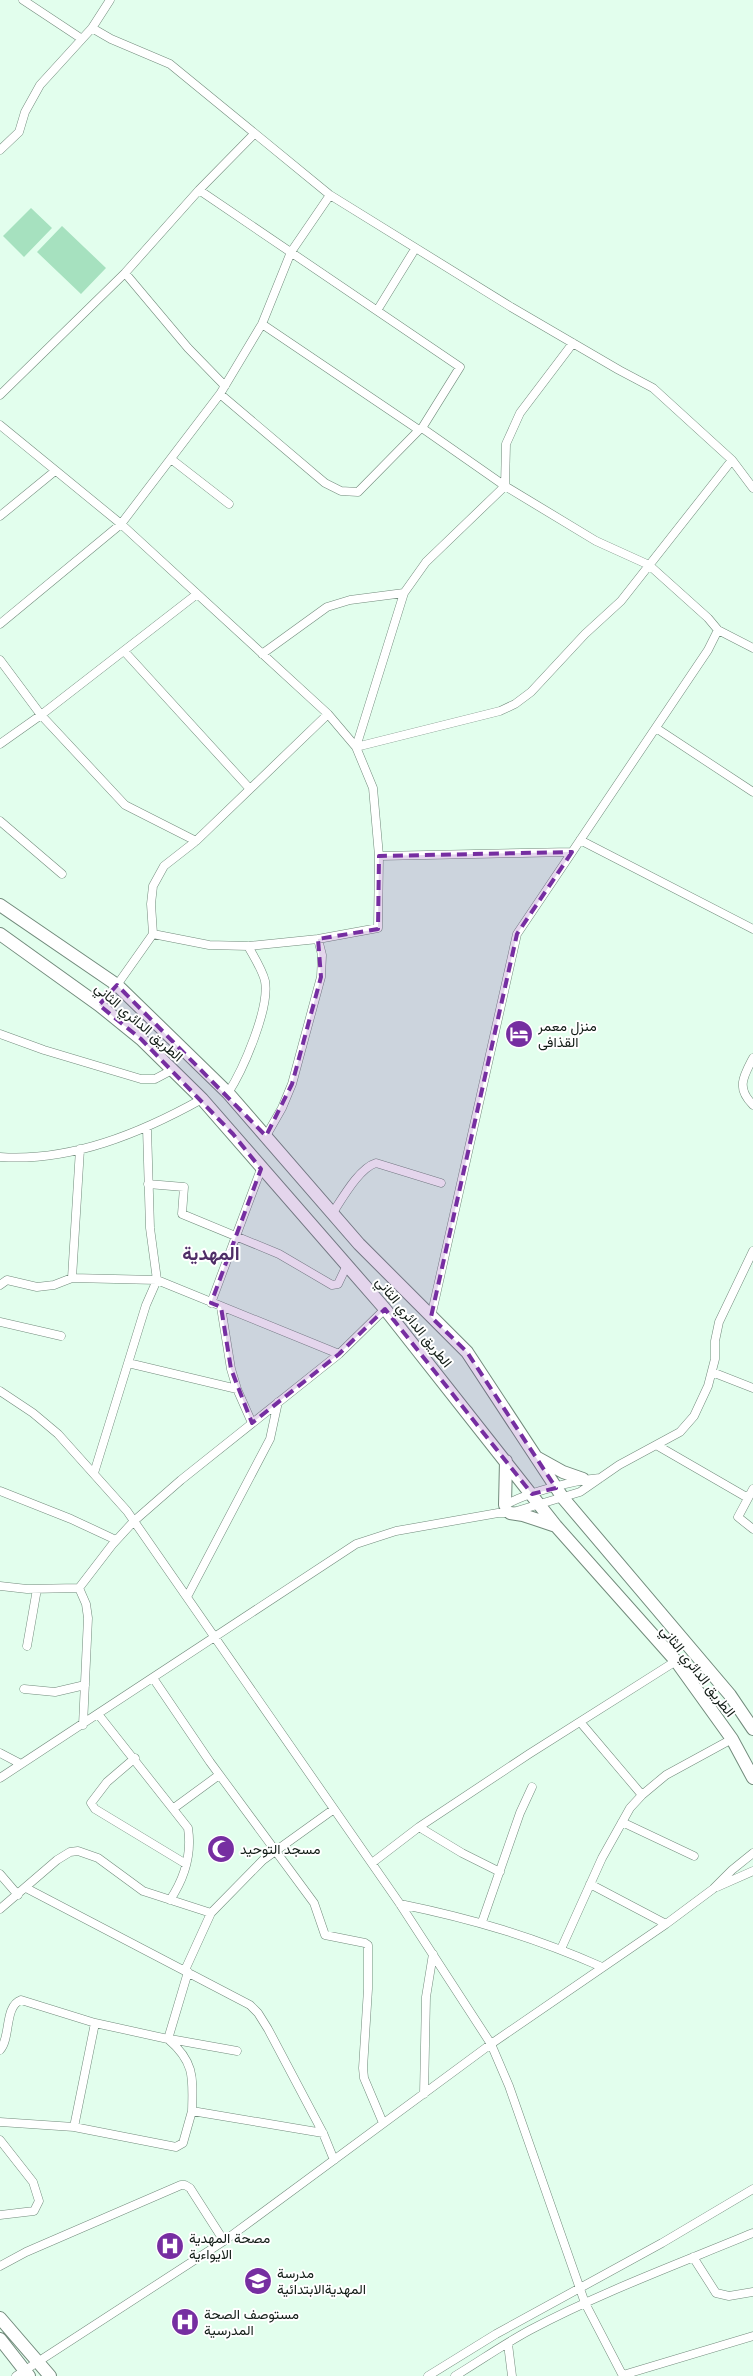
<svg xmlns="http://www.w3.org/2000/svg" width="753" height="2376" viewBox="0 0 753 2376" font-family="Mulish,Vazirmatn,sans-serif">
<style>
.green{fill:#a6e1bf}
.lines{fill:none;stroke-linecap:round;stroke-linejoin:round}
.minor-casing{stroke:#728b7c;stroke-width:9}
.primary-casing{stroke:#728b7c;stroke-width:14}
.minor{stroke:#fff;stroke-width:8}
.primary{stroke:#fff;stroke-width:12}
.marked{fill:#762ea1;fill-opacity:0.2;stroke:#762ea1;stroke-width:4;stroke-dasharray:10 6;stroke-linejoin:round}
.labels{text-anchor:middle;stroke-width:4;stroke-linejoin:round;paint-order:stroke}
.street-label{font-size:14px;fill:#111b15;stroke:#fff}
.poi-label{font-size:14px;fill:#111b15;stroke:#fff;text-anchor:start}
.district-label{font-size:19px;font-weight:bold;fill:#4e2d66;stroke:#fff}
</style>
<rect width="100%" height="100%" fill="#e2feed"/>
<path class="green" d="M 31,208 L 52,228 L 24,257 L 3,236 Z
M 62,226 L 106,268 L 81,294 L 37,252 Z"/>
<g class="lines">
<g class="minor-casing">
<path id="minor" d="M 23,0 L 82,39
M 92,28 L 111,39 L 170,64 L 330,195 L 511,307 L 619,370 L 653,388 L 732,460 L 753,488
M 0,150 L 19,132 L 25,112 L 40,85 L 92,28 L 110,0
M 199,190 L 460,367 L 422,428 L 419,430 L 262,324
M 125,273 L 188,348 L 225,386
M 378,309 L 415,249
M 220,394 L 325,483 L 341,491 L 358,492 L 419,430
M 0,395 L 125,273 L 199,190 L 254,134
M 0,425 L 121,524 L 328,714 L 356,747 L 500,711 L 515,704 L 531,692 L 585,634 L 621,601 L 732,460
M 171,459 L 229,504
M 0,516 L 55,471
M 0,624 L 121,524 L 220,394 L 262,324 L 291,252 L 330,195
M 718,630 L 753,648
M 124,651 L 250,789
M 262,654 L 327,607 L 350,600 L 404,593
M 0,660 L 41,715 L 125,805 L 196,841
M 656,728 L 753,792
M 0,744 L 41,715 L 197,594
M 0,821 L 62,874
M 580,840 L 753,929
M 379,856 L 572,852
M 153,934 L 209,945 L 248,946 L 318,939 L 378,928 L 379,856 L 373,788 L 356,747 L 404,593 L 426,562 L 505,486 L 422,428
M 99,1005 L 117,985 L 153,934 L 151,904 L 153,886 L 164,866 L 196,841 L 328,714
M 0,1034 L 44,1050 L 141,1079 L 155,1079 L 172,1070
M 753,1058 C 743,1077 736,1088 753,1105
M 228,1093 C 243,1070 270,1008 265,981 C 262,969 254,957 248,946
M 266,1136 L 282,1108 L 292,1084 L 321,977 L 322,955 L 318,939
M 0,1157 C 71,1162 141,1133 202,1099
M 148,1184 L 184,1187 L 182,1214 L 279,1254 L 332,1285 L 338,1284 L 347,1265
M 332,1214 C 342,1199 359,1168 376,1163 L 441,1183
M 72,1278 L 80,1149
M 0,1285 L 7,1280 L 37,1287 L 54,1285 L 72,1278 L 157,1280 L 339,1354
M 211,1303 L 261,1169
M 221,1307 L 231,1369 L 237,1389 L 252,1423
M 431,1317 L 517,934 L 708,650 L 718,630 L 708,618 L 649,565 L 596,541 L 505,486 L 506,444 L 520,413 L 573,343
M 0,1322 L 61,1336
M 128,1363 L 237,1389
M 712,1372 L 753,1388
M 0,1391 L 33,1413 L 58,1434 L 127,1511 L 400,1904 L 491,2044 L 509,2086 L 585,2303 L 623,2376
M 658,1446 L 748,1498
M 94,1473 L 146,1305 L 157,1280 L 150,1228 L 147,1128
M 753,1489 L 738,1517 L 753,1529
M 0,1491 L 71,1519 L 116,1540
M 504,1506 C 524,1493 576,1480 600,1478
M 0,1586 L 27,1589 L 79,1588 L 112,1545 L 134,1521 L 181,1480 L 339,1354 L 385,1309
M 79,1588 L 86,1604 L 88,1618 L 83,1725
M 187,1597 L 270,1439 L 278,1402
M 27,1646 L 37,1589
M 153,1678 L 210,1762 L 314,1903 L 325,1935 L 365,1943 L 368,1945 L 368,1989 L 363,2068 L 364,2078 L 383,2123
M 24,1689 L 55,1692 L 85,1685
M 98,1714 L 188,1828 C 192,1854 184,1879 170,1900
M 581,1723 L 642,1795
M 0,1753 L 21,1764
M 135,1758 L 107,1782 L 91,1803 L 95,1809 L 186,1864
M 0,1778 L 356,1544 L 396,1531 L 498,1513 L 510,1513 L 580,1492 L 619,1465 L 680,1432 L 694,1416 L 708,1386 L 715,1359 L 715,1341 L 719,1322 L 753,1251
M 174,1808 L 219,1775
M 622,1822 L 694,1856
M 419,1827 L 529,1754 L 676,1661
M 372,1863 L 419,1827 L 462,1853 L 500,1872
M 0,1874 L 18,1895
M 590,1884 L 666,1924
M 717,1887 L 753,1871
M 26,1888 L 250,2005 L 258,2013 L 268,2029 L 323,2133 L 334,2160
M 400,1904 C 473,1919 534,1937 602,1967
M 0,1909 L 57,1860 L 70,1852 L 78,1851 L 98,1858 L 143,1891 L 211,1913 L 263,1860 L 334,1809
M 482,1922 L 520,1813 L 532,1787
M 561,1949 L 602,1858 L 630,1808 L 642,1795 L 666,1775 L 732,1739
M 185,1970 L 211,1913
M 168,2039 C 195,2062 193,2078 192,2111
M 170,2039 L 237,2051
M 0,2050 C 11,2038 4,2006 21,2000 L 95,2023
M 424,2094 L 426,1997 L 433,1954
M 0,2122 L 74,2127 L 176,2147 L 183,2143 L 192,2111 L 323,2133
M 74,2127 L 95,2023 L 168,2039 L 188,1972
M 0,2140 L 33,2182 L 39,2201 L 34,2211 L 0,2215
M 693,2257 L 716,2293 L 729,2296 L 753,2292
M 0,2266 L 26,2252 L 181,2185 L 185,2185 L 190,2188 L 224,2241
M 508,2344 L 512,2376
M 623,2375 L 753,2336
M 16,2376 L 224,2241 L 491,2044 L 666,1924 L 713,1889 L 732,1870 L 753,1853
M 428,2376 L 496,2334 L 662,2243 L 753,2189
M 455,2376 C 480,2361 504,2344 530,2330 C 602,2292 678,2264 753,2233"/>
</g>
<g class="primary-casing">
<path id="primary" d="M 0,905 L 117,985 L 228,1093 L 359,1244 L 467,1352 L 563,1498 L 730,1695 L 753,1729
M 0,934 L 99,1005 L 141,1039 L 202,1099 L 385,1309 L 556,1526 L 676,1661 L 732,1739 L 753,1778
M 536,1457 L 563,1472 L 583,1479
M 505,1505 L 506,1461
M 510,1513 L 523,1515 L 556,1526
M 0,2318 L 50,2376
M 0,2339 L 29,2376"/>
</g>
<use href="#minor" class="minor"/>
<use href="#primary" class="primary"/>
</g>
<path class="marked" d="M 572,852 L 517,934 L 431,1317 L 467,1352 L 556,1488 L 532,1494 L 385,1309 L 339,1354 L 252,1423 L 231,1369 L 221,1307 L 211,1303 L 261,1169 L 233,1134 L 141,1039 L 99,1005 L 117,985 L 266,1136 L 292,1084 L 321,977 L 318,939 L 378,929 L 379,856 Z"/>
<defs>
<g id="hotel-disc" transform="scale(1.4375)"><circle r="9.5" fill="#762ea1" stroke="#fff"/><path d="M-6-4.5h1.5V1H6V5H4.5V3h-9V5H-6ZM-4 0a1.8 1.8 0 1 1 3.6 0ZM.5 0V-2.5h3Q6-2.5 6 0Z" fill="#fff"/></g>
<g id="mosque-disc" transform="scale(1.4375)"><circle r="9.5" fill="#762ea1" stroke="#fff"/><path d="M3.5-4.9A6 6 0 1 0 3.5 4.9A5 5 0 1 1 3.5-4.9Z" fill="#fff"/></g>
<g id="hospital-disc" transform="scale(1.4375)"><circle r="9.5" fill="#762ea1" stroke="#fff"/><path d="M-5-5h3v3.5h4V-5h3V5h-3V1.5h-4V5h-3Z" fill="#fff"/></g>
<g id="school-disc" transform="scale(1.4375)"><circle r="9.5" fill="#762ea1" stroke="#fff"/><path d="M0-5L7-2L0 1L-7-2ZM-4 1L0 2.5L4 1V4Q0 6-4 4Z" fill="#fff"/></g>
</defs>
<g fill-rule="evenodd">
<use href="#hotel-disc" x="519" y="1034"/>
<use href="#mosque-disc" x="221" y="1849"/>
<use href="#hospital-disc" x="170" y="2246"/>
<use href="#school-disc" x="258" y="2281"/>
<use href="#hospital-disc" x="185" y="2322"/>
</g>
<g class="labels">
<g class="street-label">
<text transform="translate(139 1022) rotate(41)" y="5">الطريق الدائري الثاني</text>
<text transform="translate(414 1322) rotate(51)" y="5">الطريق الدائري الثاني</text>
<text transform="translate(698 1671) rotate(52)" y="5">الطريق الدائري الثاني</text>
</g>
<g class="poi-label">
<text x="538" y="1031">منزل معمر<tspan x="538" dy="16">القذافى</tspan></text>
<text x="240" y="1854">مسجد التوحيد</text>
<text x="189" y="2243">مصحة المهدية<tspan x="189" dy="16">الايواءية</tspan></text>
<text x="277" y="2278">مدرسة<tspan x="277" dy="16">المهديةالابتدائية</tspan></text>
<text x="204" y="2319">مستوصف الصحة<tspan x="204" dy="16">المدرسية</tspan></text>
</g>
<g class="district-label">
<text x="211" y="1260">المهدية</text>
</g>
</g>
</svg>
